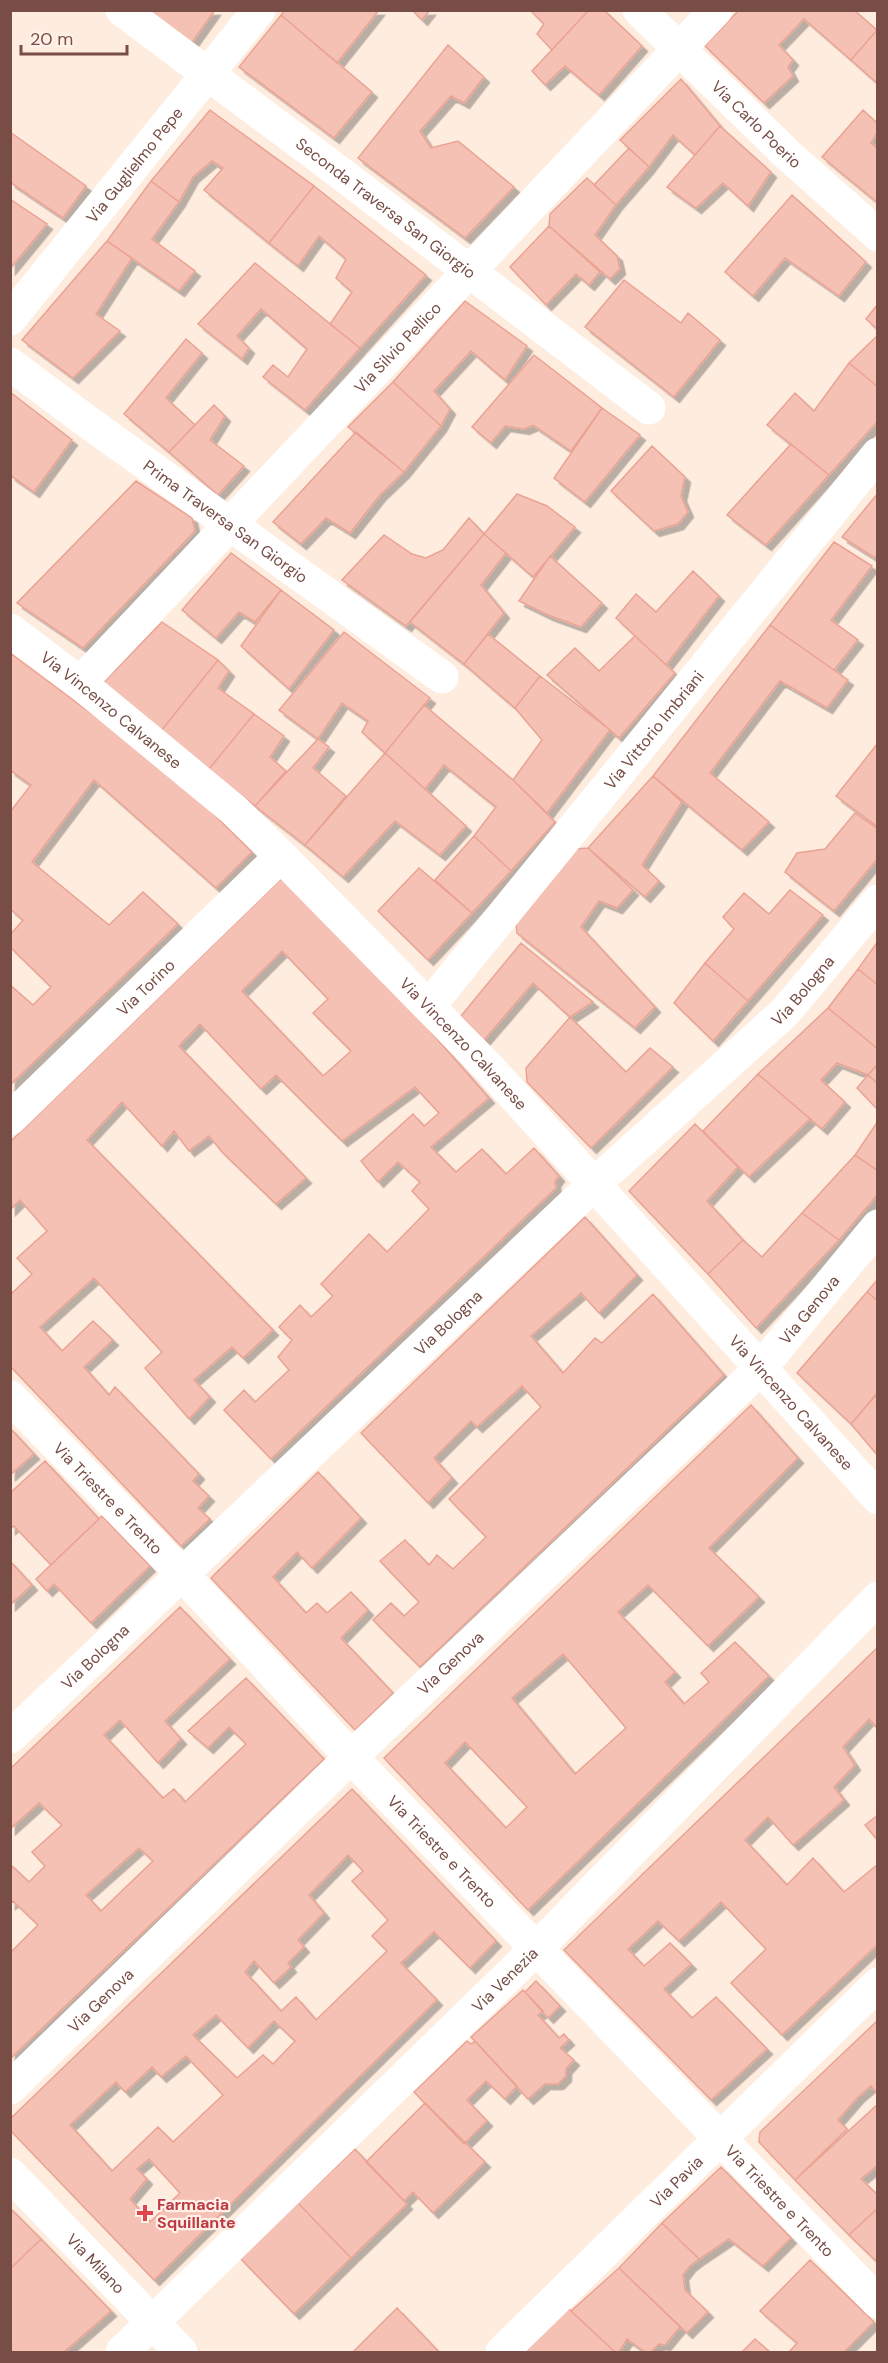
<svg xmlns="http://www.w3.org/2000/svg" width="888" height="2363" viewBox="0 0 888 2363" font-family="'DM Sans',sans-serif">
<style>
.building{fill:#f6c1b5;stroke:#eaa393;stroke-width:1.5;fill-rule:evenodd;filter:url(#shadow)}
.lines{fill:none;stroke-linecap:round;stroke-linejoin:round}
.minor{stroke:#fff;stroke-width:33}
.health-dot{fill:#e0444e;stroke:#fff1e8;stroke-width:2}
.labels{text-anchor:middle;stroke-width:4.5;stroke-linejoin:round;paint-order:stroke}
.street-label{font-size:16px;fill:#774d45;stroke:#fff1e8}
.health-label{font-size:16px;font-weight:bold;fill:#be3a42;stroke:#fff1e8;text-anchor:start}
</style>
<defs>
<filter id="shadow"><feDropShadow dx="5.5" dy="5.5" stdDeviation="0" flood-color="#0004"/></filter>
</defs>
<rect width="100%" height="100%" fill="#feecdf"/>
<path class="building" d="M 138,10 L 215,10 L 188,48 Z
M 285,10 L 379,10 L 337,63 L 281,15 Z
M 412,10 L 430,10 L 422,20 Z
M 530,10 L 589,10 L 552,50 L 537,34 L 544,24 Z
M 589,10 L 604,10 L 642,46 L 599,95 L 565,66 L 545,85 L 532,71 Z
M 739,10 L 854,10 L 877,30 L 851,60 L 804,19 L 779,45 L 793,60 L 788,67 L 793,76 L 764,103 L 705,46 Z
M 281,15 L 372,92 L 334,138 L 239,67 Z
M 877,30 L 878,30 L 878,84 L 851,60 Z
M 448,45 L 484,77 L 464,103 L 451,96 L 420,131 L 431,148 L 458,141 L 514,187 L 465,238 L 358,158 Z
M 681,79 L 720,126 L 695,155 L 673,135 L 649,167 L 620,140 Z
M 210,110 L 314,186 L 269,243 L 204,190 L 223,168 L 212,161 L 193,177 L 179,202 L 151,181 Z
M 863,110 L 878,124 L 878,131 L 871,143 L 878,149 L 878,203 L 822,157 Z
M 720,126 L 771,172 L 748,206 L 723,183 L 696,208 L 667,187 Z
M 10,132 L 86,186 L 63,218 L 10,182 Z
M 629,148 L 649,167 L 616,205 L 594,185 Z
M 587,178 L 616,205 L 595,235 L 617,256 L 620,269 L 610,279 L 549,226 L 550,214 Z
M 151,181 L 179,202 L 152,239 L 195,271 L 179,291 L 107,241 Z
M 314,186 L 426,275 L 360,348 L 330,324 L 352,292 L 336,278 L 346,259 L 319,236 L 298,266 L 269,243 Z
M 792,195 L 866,262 L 839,296 L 785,258 L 753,296 L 725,272 Z
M 10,199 L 47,224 L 10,269 Z
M 549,226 L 600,272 L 589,285 L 576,274 L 546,305 L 510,267 Z
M 107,241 L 132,258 L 96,314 L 120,331 L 73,378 L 22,340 Z
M 255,263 L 360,348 L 305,410 L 263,377 L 273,365 L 288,377 L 307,349 L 261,309 L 237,336 L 249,348 L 242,359 L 198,324 Z
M 624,280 L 681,323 L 688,313 L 720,340 L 674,397 L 585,327 Z
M 465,301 L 527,346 L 505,380 L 471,351 L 434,391 L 450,409 L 441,426 L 393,382 Z
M 878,304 L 878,330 L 866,319 Z
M 878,335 L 878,387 L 849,363 Z
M 186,339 L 202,353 L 166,398 L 195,425 L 169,452 L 124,414 Z
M 534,355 L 602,408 L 571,451 L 533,425 L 524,429 L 505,426 L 491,443 L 472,427 Z
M 849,363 L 878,387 L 878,421 L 829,475 L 767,425 L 795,393 L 814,411 Z
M 393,382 L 441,426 L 404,472 L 348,427 Z
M 10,392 L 72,440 L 34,492 L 10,475 Z
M 214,405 L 225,416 L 210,440 L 244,466 L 218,495 L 169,452 Z
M 602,408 L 640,435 L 585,502 L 554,478 Z
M 356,432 L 404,472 L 380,495 L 350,533 L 326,518 L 301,544 L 273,522 Z
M 791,444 L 829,475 L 766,545 L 727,515 Z
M 652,446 L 685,477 L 681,496 L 688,512 L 678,524 L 654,531 L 611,491 Z
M 136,481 L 192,518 L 195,531 L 83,648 L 17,603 Z
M 878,493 L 878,554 L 875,558 L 842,537 Z
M 517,494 L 547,506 L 575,527 L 533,577 L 484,534 Z
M 469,518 L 484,534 L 406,626 L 342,580 L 384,535 L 412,554 L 426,558 L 443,550 Z
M 484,534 L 506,553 L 481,585 L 504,613 L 464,664 L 410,622 Z
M 834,542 L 872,566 L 831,620 L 858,640 L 834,670 L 770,625 Z
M 231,553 L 281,590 L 255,622 L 239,612 L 216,638 L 182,610 Z
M 550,556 L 602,603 L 581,627 L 548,615 L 519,601 Z
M 693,571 L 719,596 L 666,665 L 616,618 L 636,594 L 656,612 Z
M 281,590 L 334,630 L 289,689 L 241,646 Z
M 162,622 L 218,660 L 161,731 L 102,684 Z
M 770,625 L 848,680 L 827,708 L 780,681 L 710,773 L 769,822 L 742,850 L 653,776 Z
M 344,632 L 430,698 L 385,753 L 362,732 L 368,721 L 342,703 L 318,739 L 279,710 Z
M 488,634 L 540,676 L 515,708 L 464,664 Z
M 635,636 L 675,673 L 619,738 L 547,675 L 575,648 L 599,671 Z
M 10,653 L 174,775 L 252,852 L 216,888 L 94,780 L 32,862 L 109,925 L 143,892 L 178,924 L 10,1085 L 10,985 L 33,1005 L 51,987 L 10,947 L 10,935 L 23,920 L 10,909 L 10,812 L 31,785 L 10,770 Z
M 218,660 L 229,671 L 218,688 L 254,714 L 209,769 L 161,731 Z
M 540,676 L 610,730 L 547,813 L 513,780 L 542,740 L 515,708 Z
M 424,705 L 513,780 L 555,822 L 511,871 L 474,836 L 496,807 L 444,765 L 425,789 L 385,753 Z
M 254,714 L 284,736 L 270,757 L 286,771 L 255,806 L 209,769 Z
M 318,739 L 329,747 L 313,768 L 346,796 L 305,845 L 255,806 Z
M 878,743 L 878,827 L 836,796 Z
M 385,753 L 466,826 L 440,855 L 395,821 L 343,877 L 305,845 Z
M 653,776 L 682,802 L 642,865 L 659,881 L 645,897 L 588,848 Z
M 855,813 L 878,829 L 878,858 L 834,911 L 785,872 L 797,853 L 825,849 Z
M 474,836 L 511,871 L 472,913 L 435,880 Z
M 588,848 L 633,890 L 617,908 L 599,901 L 581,927 L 655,1007 L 635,1028 L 517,933 L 516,923 L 576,849 Z
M 419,868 L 472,913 L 428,960 L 378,911 Z
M 284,876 L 394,990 L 489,1098 L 431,1147 L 456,1172 L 482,1149 L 506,1174 L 534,1148 L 559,1176 L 555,1182 L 556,1188 L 271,1459 L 224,1410 L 244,1390 L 255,1402 L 289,1370 L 278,1357 L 292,1340 L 279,1327 L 300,1305 L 311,1317 L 333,1296 L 321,1284 L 369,1234 L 387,1252 L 429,1209 L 412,1191 L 420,1182 L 398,1162 L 378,1182 L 361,1161 L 413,1114 L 424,1126 L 439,1113 L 415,1087 L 342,1141 L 276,1075 L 261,1089 L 200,1024 L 179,1046 L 306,1178 L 276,1204 L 222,1152 L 209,1136 L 189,1151 L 174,1131 L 162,1146 L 122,1102 L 87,1140 L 273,1330 L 243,1358 L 232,1347 L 194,1380 L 210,1397 L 189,1419 L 145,1368 L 162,1352 L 94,1278 L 40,1327 L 62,1351 L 93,1321 L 113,1340 L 84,1367 L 109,1395 L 115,1387 L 199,1474 L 193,1481 L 209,1496 L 198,1508 L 210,1519 L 181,1546 L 10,1366 L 10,1295 L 32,1274 L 17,1258 L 47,1231 L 20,1200 L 10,1210 L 10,1142 ZM 282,951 L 328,999 L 313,1013 L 351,1051 L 323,1076 L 242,991 Z
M 790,890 L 823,915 L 748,1001 L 705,963 L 734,929 L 723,917 L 744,893 L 769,914 Z
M 878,941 L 878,985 L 858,969 Z
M 521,943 L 593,1002 L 570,1017 L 533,983 L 484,1040 L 461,1016 Z
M 705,963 L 748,1001 L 713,1041 L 674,1003 Z
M 858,969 L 878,985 L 878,1049 L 828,1008 Z
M 828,1008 L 878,1049 L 878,1064 L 868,1075 L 837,1063 L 821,1080 L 845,1102 L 822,1129 L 758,1074 Z
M 570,1017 L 626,1072 L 650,1048 L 673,1067 L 591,1148 L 527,1082 L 526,1068 Z
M 878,1064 L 878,1084 L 868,1075 Z
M 758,1074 L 810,1119 L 749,1177 L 703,1131 Z
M 868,1075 L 878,1084 L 878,1110 L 857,1088 Z
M 878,1121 L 878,1171 L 855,1155 Z
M 695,1124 L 738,1167 L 707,1201 L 743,1240 L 708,1274 L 629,1191 Z
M 855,1155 L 878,1171 L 878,1194 L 839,1240 L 802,1213 Z
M 802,1213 L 839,1240 L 756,1328 L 708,1274 L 743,1240 L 762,1257 Z
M 585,1217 L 637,1275 L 599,1313 L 581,1293 L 531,1336 L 563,1373 L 595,1338 L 602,1343 L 653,1294 L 724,1375 L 420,1667 L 373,1620 L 391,1603 L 404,1616 L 419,1602 L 380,1561 L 405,1540 L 429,1565 L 437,1555 L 453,1569 L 486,1537 L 449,1499 L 541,1407 L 522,1386 L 477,1427 L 471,1421 L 434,1458 L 452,1478 L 428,1503 L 361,1433 Z
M 878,1279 L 878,1301 L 867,1292 Z
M 867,1292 L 878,1301 L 878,1392 L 851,1424 L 797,1373 Z
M 878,1393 L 878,1456 L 851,1424 Z
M 751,1405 L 798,1458 L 709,1548 L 759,1597 L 708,1646 L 648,1585 L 618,1612 L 675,1672 L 665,1682 L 684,1704 L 709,1682 L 701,1673 L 735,1642 L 769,1676 L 528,1910 L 384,1758 ZM 563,1654 L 626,1728 L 575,1774 L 512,1698 ZM 465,1742 L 527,1807 L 506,1828 L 445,1763 Z
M 10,1428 L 34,1454 L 10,1475 Z
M 45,1461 L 99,1519 L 51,1565 L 14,1526 L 10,1529 L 10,1493 Z
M 318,1472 L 361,1518 L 312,1568 L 297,1552 L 273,1577 L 306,1613 L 317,1603 L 327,1613 L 351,1592 L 368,1610 L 341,1638 L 393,1693 L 355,1730 L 211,1578 Z
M 102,1516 L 150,1566 L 91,1623 L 54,1584 L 47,1591 L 36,1579 Z
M 10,1561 L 32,1585 L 10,1605 Z
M 180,1607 L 230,1659 L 165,1721 L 181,1739 L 158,1763 L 120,1720 L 104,1735 L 163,1798 L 174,1789 L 185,1802 L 246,1744 L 229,1727 L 208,1748 L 188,1731 L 246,1678 L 324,1759 L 10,2059 L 10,1953 L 38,1925 L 13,1901 L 10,1904 L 10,1864 L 29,1882 L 45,1866 L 32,1852 L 62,1825 L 39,1803 L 10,1829 L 10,1769 ZM 139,1848 L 153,1861 L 101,1911 L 86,1895 Z
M 878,1647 L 878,1729 L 869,1719 L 843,1747 L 855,1765 L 834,1787 L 844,1800 L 793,1845 L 768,1817 L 745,1840 L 787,1885 L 813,1858 L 844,1892 L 878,1864 L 878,1944 L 782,2035 L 731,1983 L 766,1949 L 721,1902 L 679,1941 L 658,1921 L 628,1949 L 644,1966 L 670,1943 L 691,1964 L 664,1989 L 692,2018 L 716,1997 L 767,2049 L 711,2100 L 564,1950 Z
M 352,1789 L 496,1941 L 470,1968 L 434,1932 L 401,1963 L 437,2000 L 154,2280 L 10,2130 L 10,2119 ZM 348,1855 L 363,1871 L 352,1881 L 388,1920 L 372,1936 L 387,1951 L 316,2020 L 296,1997 L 281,2011 L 245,1972 L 254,1961 L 274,1983 L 291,1967 L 288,1963 L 304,1947 L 298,1940 L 324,1913 L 309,1895 ZM 216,2015 L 248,2048 L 274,2021 L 295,2041 L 273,2064 L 263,2055 L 237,2078 L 193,2035 ZM 186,2056 L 223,2095 L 173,2142 L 158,2127 L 112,2171 L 70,2125 L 116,2082 L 125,2092 L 152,2067 L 161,2077 ZM 149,2159 L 180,2193 L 150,2222 L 130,2199 L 147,2179 L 137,2169 Z
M 878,1815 L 878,1841 L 865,1825 Z
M 536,1981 L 560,2006 L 548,2018 L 525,1992 Z
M 523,1990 L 543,2011 L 538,2015 L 559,2038 L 564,2034 L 569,2040 L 560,2048 L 574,2060 L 566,2069 L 566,2076 L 558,2084 L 545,2084 L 528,2099 L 471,2037 Z
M 877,2021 L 878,2095 L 871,2086 L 858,2097 L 838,2120 L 847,2129 L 795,2180 L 759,2142 L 760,2132 Z
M 467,2041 L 471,2044 L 475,2041 L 517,2086 L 505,2099 L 486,2081 L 467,2100 L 487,2121 L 464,2144 L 414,2092 Z
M 425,2103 L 485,2162 L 433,2213 L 413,2192 L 404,2201 L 366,2162 Z
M 878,2104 L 878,2165 L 861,2179 L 878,2195 L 878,2208 L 849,2235 L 795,2180 Z
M 355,2149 L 407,2204 L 351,2258 L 298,2203 Z
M 721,2167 L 791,2238 L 763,2266 L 729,2239 L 699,2259 L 662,2223 Z
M 298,2203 L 351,2258 L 294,2314 L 240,2258 Z
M 10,2208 L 41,2239 L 10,2269 Z
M 878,2208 L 878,2263 L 849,2235 Z
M 662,2223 L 699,2259 L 690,2266 L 683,2275 L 685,2290 L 708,2312 L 687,2333 L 619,2268 Z
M 41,2239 L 111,2311 L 64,2352 L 10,2352 L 10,2269 Z
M 810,2260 L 874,2322 L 844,2352 L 789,2352 L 797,2343 L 760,2311 Z
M 619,2268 L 680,2327 L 665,2345 L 659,2344 L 651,2352 L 645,2352 L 627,2339 L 619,2352 L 615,2352 L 571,2311 Z
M 397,2308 L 439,2352 L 353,2352 Z
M 568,2308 L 615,2352 L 525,2352 Z
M 755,2339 L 770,2352 L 742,2352 Z"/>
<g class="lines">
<g class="minor">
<path id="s1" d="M 122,10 L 314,153 L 649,408"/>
<path id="s2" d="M 639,10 L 788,155 L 878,235"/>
<path id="s3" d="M 10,319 L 259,10"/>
<path id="s4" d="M 10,364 L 81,417 L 442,677"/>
<path id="s5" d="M 10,630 L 80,683 L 234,810 L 281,856 L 488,1067 L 878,1498"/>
<path id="s6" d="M 80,683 L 716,10"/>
<path id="s7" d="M 429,1006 L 878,454"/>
<path id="s8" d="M 10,1119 L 281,856"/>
<path id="s9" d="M 10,1397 L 182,1574 L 351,1757 L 878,2302"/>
<path id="s10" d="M 10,1737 L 591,1187 L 784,1013 L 878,901"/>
<path id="s11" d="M 10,2088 L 351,1757 L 759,1370 L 878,1226"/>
<path id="s12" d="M 10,2174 L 181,2352"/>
<path id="s13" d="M 122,2352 L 536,1949 L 878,1598"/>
<path id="s14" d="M 502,2352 L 878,1984"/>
</g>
</g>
<path class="health-dot" d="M142 2204h6v6h6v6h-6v6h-6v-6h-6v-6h6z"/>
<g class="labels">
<g class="street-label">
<text dy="6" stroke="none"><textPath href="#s2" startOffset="164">Via Carlo Poerio</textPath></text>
<text dy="6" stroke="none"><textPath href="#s3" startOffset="198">Via Guglielmo Pepe</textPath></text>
<text dy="6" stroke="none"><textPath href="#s1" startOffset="330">Seconda Traversa San Giorgio</textPath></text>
<text dy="6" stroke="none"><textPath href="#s6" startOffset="462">Via Silvio Pellico</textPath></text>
<text dy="6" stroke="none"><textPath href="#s4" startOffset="267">Prima Traversa San Giorgio</textPath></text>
<text dy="6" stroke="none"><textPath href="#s5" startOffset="129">Via Vincenzo Calvanese</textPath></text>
<text dy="6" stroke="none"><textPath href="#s7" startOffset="356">Via Vittorio Imbriani</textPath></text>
<text dy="6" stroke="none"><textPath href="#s8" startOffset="189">Via Torino</textPath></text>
<text dy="6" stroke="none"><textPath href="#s10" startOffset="1089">Via Bologna</textPath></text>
<text dy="6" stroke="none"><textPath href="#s5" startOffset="615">Via Vincenzo Calvanese</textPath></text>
<text dy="6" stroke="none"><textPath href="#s11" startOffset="1116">Via Genova</textPath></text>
<text dy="6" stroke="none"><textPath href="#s10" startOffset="603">Via Bologna</textPath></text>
<text dy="6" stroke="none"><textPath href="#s5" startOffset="1101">Via Vincenzo Calvanese</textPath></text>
<text dy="6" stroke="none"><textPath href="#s9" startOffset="141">Via Triestre e Trento</textPath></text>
<text dy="6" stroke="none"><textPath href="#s10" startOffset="117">Via Bologna</textPath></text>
<text dy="6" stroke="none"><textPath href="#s11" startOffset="612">Via Genova</textPath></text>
<text dy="6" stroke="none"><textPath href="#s9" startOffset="627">Via Triestre e Trento</textPath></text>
<text dy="6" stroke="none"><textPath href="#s13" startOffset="534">Via Venezia</textPath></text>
<text dy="6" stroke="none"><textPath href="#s11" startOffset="126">Via Genova</textPath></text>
<text dy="6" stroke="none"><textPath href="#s14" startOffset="244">Via Pavia</textPath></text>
<text dy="6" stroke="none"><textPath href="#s9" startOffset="1113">Via Triestre e Trento</textPath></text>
<text dy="6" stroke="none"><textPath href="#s12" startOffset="124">Via Milano</textPath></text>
</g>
<g class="health-label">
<text x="157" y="2210">Farmacia<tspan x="157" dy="18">Squillante</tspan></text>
</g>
</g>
<rect width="888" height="2363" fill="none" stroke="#774d45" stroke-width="24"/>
<path d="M21 45v9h106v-9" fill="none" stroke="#774d45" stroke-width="3"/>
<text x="30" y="45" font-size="18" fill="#774d45" stroke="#fff1e8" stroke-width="4.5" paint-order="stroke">20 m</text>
</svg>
